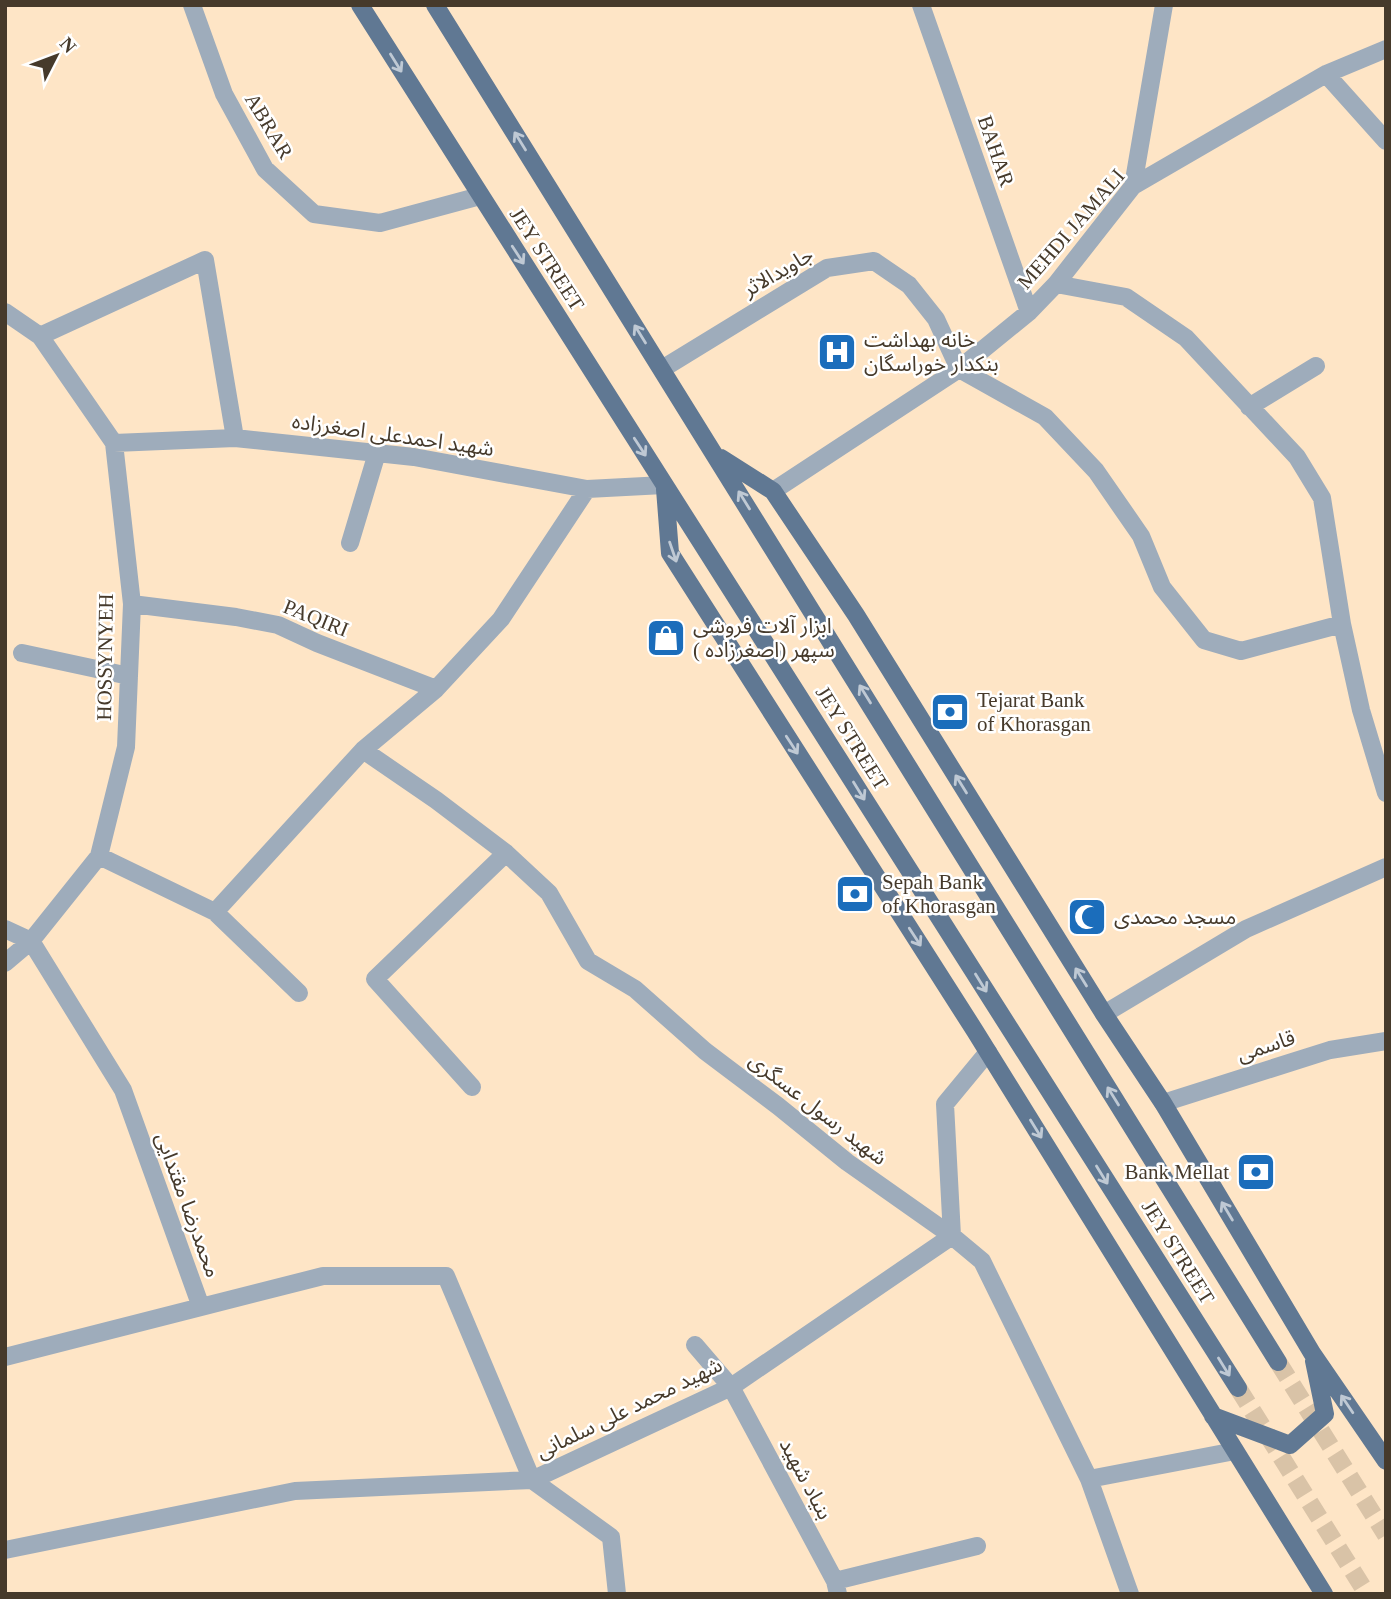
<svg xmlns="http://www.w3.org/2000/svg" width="1391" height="1599" viewBox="0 0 1391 1599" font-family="'Times New Roman','Noto Sans Arabic',serif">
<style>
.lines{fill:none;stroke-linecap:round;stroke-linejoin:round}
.major-tunnel{stroke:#d9c3a7;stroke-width:18;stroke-dasharray:18 9;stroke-linecap:butt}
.minor{stroke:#9eacbb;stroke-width:18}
.major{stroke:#607893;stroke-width:18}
.oneway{stroke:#bfc9d4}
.labels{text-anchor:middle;stroke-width:5;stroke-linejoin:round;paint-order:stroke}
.street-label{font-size:21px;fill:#463a2b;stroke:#fff}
.poi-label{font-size:21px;fill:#463a2b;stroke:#fff;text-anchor:start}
</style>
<rect width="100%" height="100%" fill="#fee5c6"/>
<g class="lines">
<path class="major-tunnel" d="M 1278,1362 L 1386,1535
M 1238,1388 L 1367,1594"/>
<path class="minor" d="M 192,5 L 224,94 L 265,169 L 314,214 L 380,223 L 480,196
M 921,5 L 1029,312
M 1326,74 L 1386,141
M 1133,186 L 1164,5
M 1056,284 L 1126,297 L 1186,338 L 1297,457 L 1322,498 L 1342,624 L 1361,710 L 1386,793
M 5,312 L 40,336 L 114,443 L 132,604 L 126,747 L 99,856 L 31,941 L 5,963
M 40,336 L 205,260 L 235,438
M 662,369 L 827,268 L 874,261 L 909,285 L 936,319 L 959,369 L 1045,417 L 1096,471 L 1141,536 L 1162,587 L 1204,640 L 1241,651 L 1342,624
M 1249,407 L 1316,366
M 114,443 L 235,438 L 414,457 L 587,489 L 664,485
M 773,491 L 959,369 L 1029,312 L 1056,284 L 1133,186 L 1326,74 L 1386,49
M 350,543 L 377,453
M 132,604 L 236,617 L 278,625 L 317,643 L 436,689
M 22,653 L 129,676
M 363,750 L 436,800 L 506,853 L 549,893 L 588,961 L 635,989 L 705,1051 L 778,1106 L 847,1162 L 952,1236 L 982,1261 L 1089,1479 L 1130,1594
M 99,856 L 215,912 L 299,993
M 215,912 L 363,750 L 436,689 L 501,619 L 587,489
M 5,929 L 31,941 L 123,1090 L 201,1307 L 323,1276 L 446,1276 L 532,1480 L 611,1537 L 617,1594
M 1104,1014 L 1246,929 L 1386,867
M 472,1087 L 375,979 L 506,853
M 1163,1103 L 1330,1050 L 1386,1041
M 695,1345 L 731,1387 L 835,1581 L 838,1594
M 5,1357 L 201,1307
M 1089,1479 L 1235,1451
M 5,1550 L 295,1491 L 532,1480 L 731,1387 L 952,1236 L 945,1104 L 988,1052
M 835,1581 L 977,1546"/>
<path class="major" d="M 360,5 L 1238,1388
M 435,5 L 1278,1362
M 721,458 L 773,491 L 856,615 L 1104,1014 L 1163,1103 L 1312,1353 L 1386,1461
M 665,489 L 670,553 L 975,1031 L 1324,1594
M 1213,1416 L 1290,1445 L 1325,1414 L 1314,1361"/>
</g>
<defs><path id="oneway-shaft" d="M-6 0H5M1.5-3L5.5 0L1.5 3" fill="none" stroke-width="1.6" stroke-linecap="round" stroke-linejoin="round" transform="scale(1.75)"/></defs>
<g class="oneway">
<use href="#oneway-shaft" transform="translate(396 63) rotate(58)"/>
<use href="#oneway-shaft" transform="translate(520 141) rotate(-122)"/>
<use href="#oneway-shaft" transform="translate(518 255) rotate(57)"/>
<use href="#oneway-shaft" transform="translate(640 334) rotate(-122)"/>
<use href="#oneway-shaft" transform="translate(640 447) rotate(57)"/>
<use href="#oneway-shaft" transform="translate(744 500) rotate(-122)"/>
<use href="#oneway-shaft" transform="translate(673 552) rotate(71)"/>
<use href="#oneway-shaft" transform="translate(865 694) rotate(-122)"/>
<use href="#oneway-shaft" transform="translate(792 745) rotate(57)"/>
<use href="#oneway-shaft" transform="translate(961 784) rotate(-122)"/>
<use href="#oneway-shaft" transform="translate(859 791) rotate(58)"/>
<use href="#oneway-shaft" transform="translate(915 937) rotate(57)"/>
<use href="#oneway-shaft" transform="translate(1081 977) rotate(-122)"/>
<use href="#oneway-shaft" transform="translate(981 983) rotate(58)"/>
<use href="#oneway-shaft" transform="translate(1113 1096) rotate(-122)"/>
<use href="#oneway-shaft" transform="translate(1036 1129) rotate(58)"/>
<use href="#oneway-shaft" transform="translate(1102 1175) rotate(58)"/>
<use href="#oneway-shaft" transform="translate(1227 1211) rotate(-121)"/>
<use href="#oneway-shaft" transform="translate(1224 1367) rotate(58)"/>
<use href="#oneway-shaft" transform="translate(1347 1404) rotate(-124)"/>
</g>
<defs>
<g id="hospital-square" transform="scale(2.0125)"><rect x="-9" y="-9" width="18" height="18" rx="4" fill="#1b6dbb" stroke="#fff"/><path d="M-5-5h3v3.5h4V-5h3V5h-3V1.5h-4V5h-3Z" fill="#fff"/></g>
<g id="shop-square" transform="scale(2.0125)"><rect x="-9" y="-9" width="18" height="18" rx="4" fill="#1b6dbb" stroke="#fff"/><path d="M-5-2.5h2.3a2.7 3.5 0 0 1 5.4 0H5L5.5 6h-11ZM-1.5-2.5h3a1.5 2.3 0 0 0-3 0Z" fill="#fff"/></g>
<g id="bank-square" transform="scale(2.0125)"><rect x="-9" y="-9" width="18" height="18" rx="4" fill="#1b6dbb" stroke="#fff"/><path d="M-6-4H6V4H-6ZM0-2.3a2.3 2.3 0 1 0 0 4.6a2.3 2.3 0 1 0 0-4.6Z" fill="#fff"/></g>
<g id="mosque-square" transform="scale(2.0125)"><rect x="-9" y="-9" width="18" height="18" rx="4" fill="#1b6dbb" stroke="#fff"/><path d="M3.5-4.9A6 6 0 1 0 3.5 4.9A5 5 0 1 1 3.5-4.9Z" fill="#fff"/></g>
</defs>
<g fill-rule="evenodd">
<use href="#hospital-square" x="837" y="352"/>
<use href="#shop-square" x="666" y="638"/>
<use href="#bank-square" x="950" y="712"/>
<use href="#bank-square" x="855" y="894"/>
<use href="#mosque-square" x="1087" y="917"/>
<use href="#bank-square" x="1256" y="1172"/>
</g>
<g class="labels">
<g class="street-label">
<text transform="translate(269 126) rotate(59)" y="7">ABRAR</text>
<text transform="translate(996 151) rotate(71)" y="7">BAHAR</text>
<text transform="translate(1071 229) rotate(-49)" y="7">MEHDI JAMALI</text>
<text transform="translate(547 259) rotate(57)" y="7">JEY STREET</text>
<text transform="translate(778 272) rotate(-30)" y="7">جاویدالاثر</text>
<text transform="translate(393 435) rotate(8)" y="7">شهید احمدعلی اصغرزاده</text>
<text transform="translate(316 618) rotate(22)" y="7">PAQIRI</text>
<text transform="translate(105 657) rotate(-89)" y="7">HOSSYNYEH</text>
<text transform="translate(852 738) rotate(58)" y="7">JEY STREET</text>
<text transform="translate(1266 1046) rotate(-18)" y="7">قاسمی</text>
<text transform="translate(818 1109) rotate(38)" y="7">شهید رسول عسگری</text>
<text transform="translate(188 1205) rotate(70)" y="7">محمدرضا مقتدایی</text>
<text transform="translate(1178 1252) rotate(58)" y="7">JEY STREET</text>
<text transform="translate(629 1408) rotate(-26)" y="7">شهید محمد علی سلمانی</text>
<text transform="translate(806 1479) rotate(62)" y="7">بنیاد شهید</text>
</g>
<g class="poi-label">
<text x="864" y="347">خانه بهداشت<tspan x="864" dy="24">بنکدار خوراسگان</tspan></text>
<text x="693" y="633">ابزار آلات فروشی<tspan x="693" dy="24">سپهر (اصغرزاده )</tspan></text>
<text x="977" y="707">Tejarat Bank<tspan x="977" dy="24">of Khorasgan</tspan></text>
<text x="882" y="889">Sepah Bank<tspan x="882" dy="24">of Khorasgan</tspan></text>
<text x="1114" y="924">مسجد محمدی</text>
<text x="1229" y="1179" text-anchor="end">Bank Mellat</text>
</g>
</g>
<rect width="1391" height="1599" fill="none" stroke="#463a2b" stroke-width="14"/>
<g transform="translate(56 56) rotate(48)" stroke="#ffffff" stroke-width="5" paint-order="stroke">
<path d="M0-5L12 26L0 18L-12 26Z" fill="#463a2b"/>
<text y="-10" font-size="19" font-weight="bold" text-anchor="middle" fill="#463a2b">N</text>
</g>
</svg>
